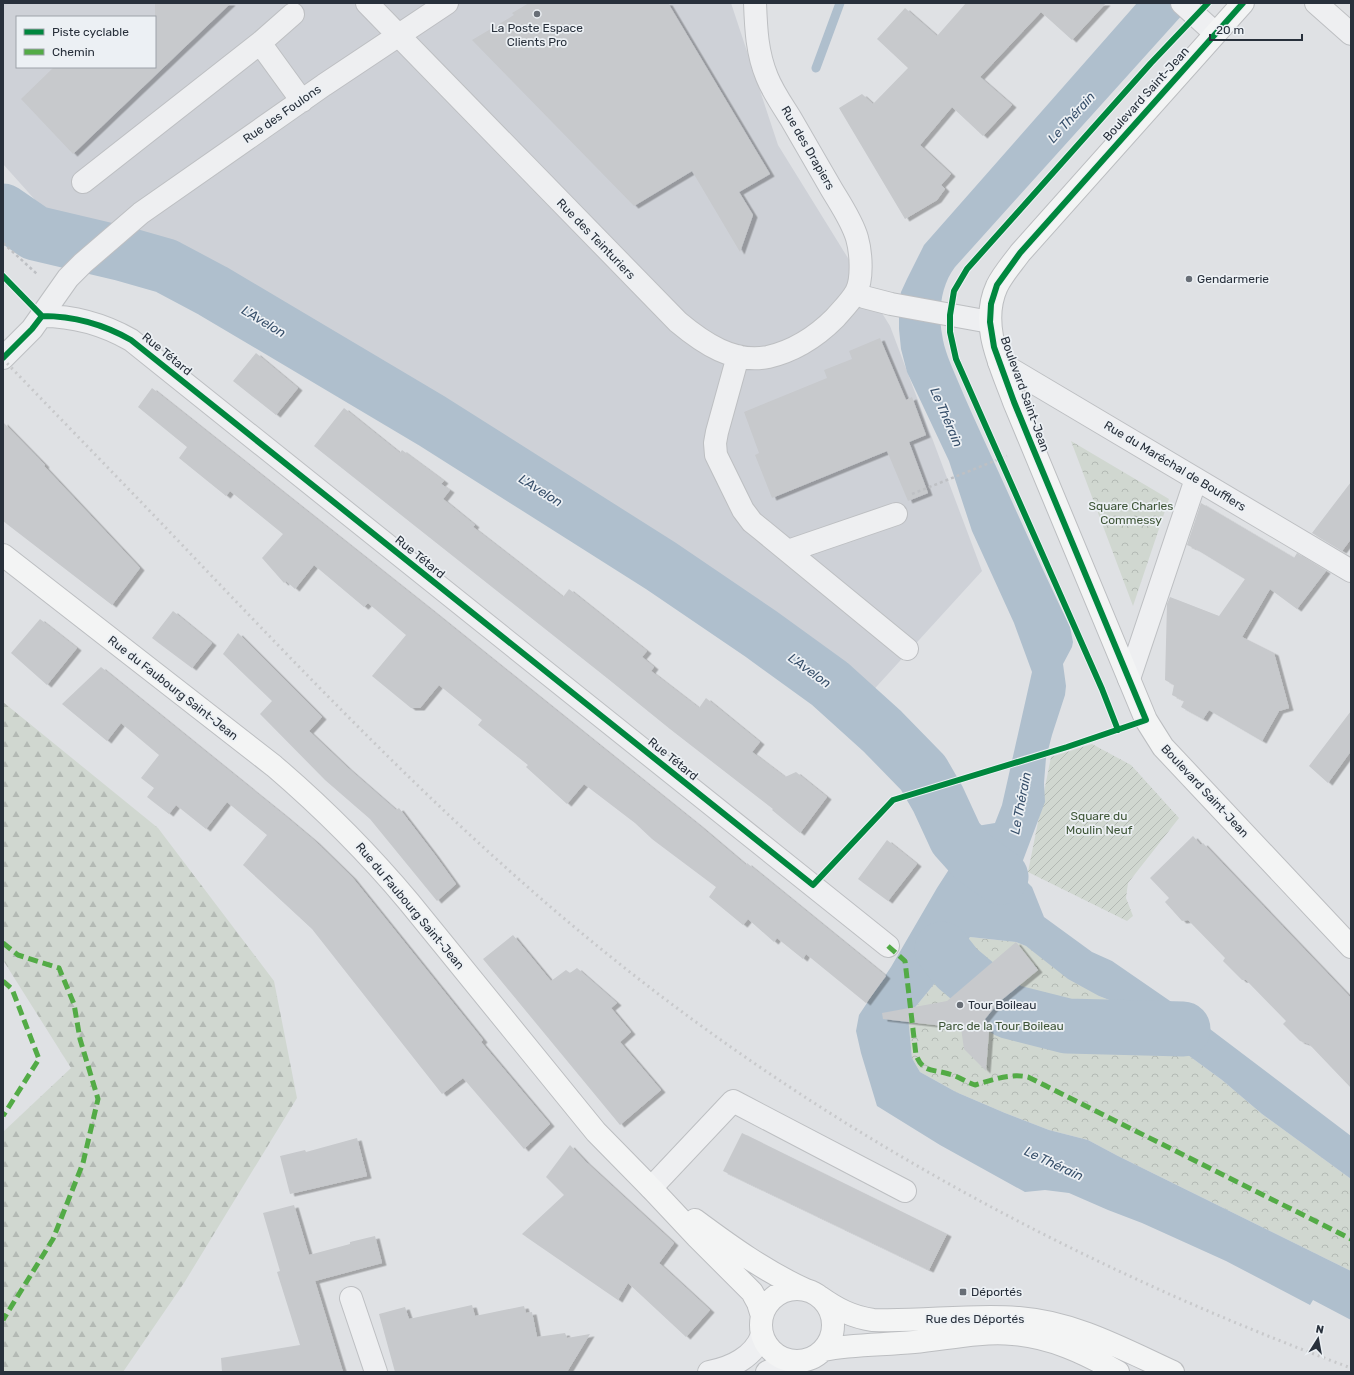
<svg xmlns="http://www.w3.org/2000/svg" width="1354" height="1375" viewBox="0 0 1354 1375" font-family="Rubik,sans-serif">
<style>
.built{fill:#ced1d7;fill-rule:evenodd}
.forest{fill:url(#forest-firs)}
.park{fill:url(#park-crowns)}
.garden{fill:url(#garden-furrows)}
.water{fill:#afbfcd}
.lines{fill:none;stroke-linecap:round;stroke-linejoin:round}
.stream{stroke:#afbfcd;stroke-width:9}
.river{stroke:#afbfcd;stroke-width:55}
.building{fill:#c7c9cc;filter:url(#shadow)}
.minor-casing{stroke:#bdbfc2;stroke-width:24}
.major-casing{stroke:#bcbec1;stroke-width:24}
.path{stroke:#bec0c4;stroke-width:2.5;stroke-dasharray:3 3;stroke-linecap:butt}
.minor{stroke:#eeeff1;stroke-width:22}
.major{stroke:#f3f4f4;stroke-width:22}
.rail{stroke:#c8c9cb;stroke-width:3;stroke-dasharray:2 4;stroke-linecap:butt}
.quiet{stroke:#53ab46;stroke-width:5;stroke-dasharray:10 5;stroke-linecap:butt}
.cycleway-casing{stroke:#ecf0f4;stroke-width:8}
.cycleway{stroke:#00873e;stroke-width:6}
.poi-dot{fill:#686e76;stroke:#ecf0f4;stroke-width:1.5}
.labels{text-anchor:middle;stroke-width:3.5;stroke-linejoin:round;paint-order:stroke}
.poi-label{font-size:12px;fill:#28303b;stroke:#ecf0f4;text-anchor:start}
.street-label{font-size:12px;fill:#28303b;stroke:#ecf0f4}
.park-label{font-size:12px;fill:#3e5537;stroke:#ecf0f4}
.water-label{font-size:13px;font-style:italic;fill:#374f6a;stroke:#ecf0f4}
</style>
<defs>
<pattern id="forest-firs" width="22" height="20" patternUnits="userSpaceOnUse"><rect width="22" height="20" fill="#d0d7d0"/><path d="M5 1l3.5 6h-7zM16 11l3.5 6h-7z" fill="#b3b9b4"/></pattern>
<pattern id="park-crowns" width="20" height="18" patternUnits="userSpaceOnUse"><rect width="20" height="18" fill="#d0d7d0"/><path d="M2 6a3 3 0 1 1 6 0M12 15a3 3 0 1 1 6 0" fill="none" stroke="#b3b9b4"/></pattern>
<pattern id="garden-furrows" width="10" height="10" patternUnits="userSpaceOnUse"><rect width="10" height="10" fill="#d0d7d0"/><path d="M-1 1l2-2M0 10L10 0M9 11l2-2" fill="none" stroke="#b3b9b4"/></pattern>
<filter id="shadow"><feDropShadow dx="4.5" dy="2.5" stdDeviation="0" flood-color="#0004"/></filter>
</defs>
<rect width="100%" height="100%" fill="#dfe1e4"/>
<path class="built" d="M 3,3 L 731,3 L 778,145 L 890,326 L 982,571 L 867,697 L 230,293 L 45,211 L 3,164 ZM 17,17 L 155,17 L 155,67 L 17,67 Z"/>
<path class="forest" d="M 3,702 L 158,828 L 274,981 L 297,1098 L 184,1283 L 123,1372 L 3,1372 L 3,1132 L 71,1068 L 3,960 Z"/>
<path class="park" d="M 1071,441 L 1169,499 L 1133,606 Z
M 970,937 L 1016,942 L 1026,946 L 1099,996 L 1117,1003 L 1222,1080 L 1262,1114 L 1351,1179 L 1351,1271 L 1118,1156 L 1088,1140 L 1049,1130 L 1005,1113 L 956,1092 L 920,1072 L 912,1058 L 908,1016 L 962,950 Z"/>
<path class="garden" d="M 1092,744 L 1131,765 L 1179,818 L 1128,883 L 1126,898 L 1133,916 L 1127,921 L 1028,872 L 1051,757 Z"/>
<path class="water" d="M 1137,3 L 1193,3 L 955,267 C 941,285 938,312 942,334 C 944,350 951,364 957,379 C 967,403 978,427 989,451 C 1016,510 1042,569 1070,627 L 1073,642 L 1072,647 L 1063,664 L 1066,686 L 1065,695 L 1052,735 L 1046,758 L 1044,783 L 1045,802 L 1022,863 L 1025,865 L 1024,877 L 1027,882 L 1032,887 L 1044,917 L 1092,952 L 1112,961 L 1202,1023 L 1351,1136 L 1351,1179 L 1262,1114 L 1222,1080 L 1117,1003 L 1099,996 L 1068,979 L 1026,946 L 1016,942 L 970,937 L 962,950 L 908,1016 L 912,1058 L 920,1072 L 956,1092 L 1005,1113 L 1049,1130 L 1088,1140 L 1118,1156 L 1351,1271 L 1351,1320 L 1313,1300 L 1310,1305 L 1226,1261 L 1142,1223 L 1108,1210 L 1069,1193 L 1045,1190 L 1025,1192 L 940,1145 L 877,1106 L 861,1053 L 856,1031 L 859,1015 L 891,967 L 937,888 L 977,826 L 995,823 L 1002,805 L 1032,672 L 1014,623 L 972,531 L 949,461 L 907,372 L 901,349 L 899,329 L 899,303 L 901,292 L 907,279 L 924,245 Z"/>
<g class="lines">
<path class="stream" d="M 816,68 L 840,3"/>
<path class="river" d="M 3,211 L 35,233 L 124,254 L 166,266 L 213,291 L 432,421 L 661,566 L 761,634 L 830,684 L 882,731 L 923,773 L 938,799 L 956,838 L 973,857 L 1001,877
M 942,949 L 957,968 L 1008,1011 L 1067,1026 L 1183,1029"/>
</g>
<path class="building" d="M 155,3 L 231,3 L 73,154 L 21,99 L 54,67 L 155,67 Z
M 529,3 L 668,3 L 770,174 L 739,192 L 753,215 L 740,252 L 692,171 L 634,206 L 472,40 L 514,15 L 512,13 Z
M 966,3 L 1106,3 L 1072,40 L 1041,12 L 980,77 L 1012,105 L 983,136 L 952,107 L 920,145 L 951,174 L 941,185 L 945,189 L 937,200 L 905,219 L 839,108 L 862,94 L 873,104 L 908,68 L 877,39 L 905,8 L 937,36 Z
M 880,338 L 906,400 L 912,397 L 926,435 L 909,442 L 928,493 L 908,501 L 887,451 L 772,498 L 755,455 L 759,453 L 744,412 L 827,378 L 824,370 L 852,359 L 849,351 Z
M 256,353 L 298,388 L 276,415 L 233,381 Z
M 152,388 L 429,608 L 700,826 L 746,865 L 747,863 L 886,976 L 866,1003 L 806,954 L 803,959 L 777,938 L 774,942 L 748,919 L 743,925 L 709,897 L 716,887 L 652,839 L 635,823 L 584,784 L 567,804 L 526,767 L 528,765 L 478,725 L 482,720 L 439,685 L 420,708 L 411,708 L 372,676 L 406,635 L 368,603 L 364,607 L 314,565 L 295,589 L 286,581 L 284,583 L 262,558 L 283,534 L 230,491 L 226,496 L 179,458 L 187,447 L 138,407 Z
M 344,408 L 400,453 L 402,450 L 444,481 L 441,484 L 450,490 L 443,499 L 475,525 L 473,527 L 563,597 L 569,589 L 647,651 L 642,657 L 654,667 L 651,671 L 699,708 L 706,698 L 760,742 L 752,752 L 785,777 L 796,772 L 827,797 L 800,833 L 772,810 L 773,809 L 670,729 L 607,678 L 314,446 Z
M 3,422 L 45,465 L 44,466 L 140,568 L 112,605 L 3,521 Z
M 1351,482 L 1351,539 L 1342,551 L 1312,533 Z
M 1201,503 L 1294,558 L 1297,553 L 1326,571 L 1297,609 L 1270,589 L 1242,637 L 1274,653 L 1289,708 L 1279,711 L 1262,741 L 1209,710 L 1203,719 L 1181,707 L 1184,701 L 1172,695 L 1174,685 L 1165,680 L 1167,604 L 1170,597 L 1219,616 L 1245,579 L 1196,549 L 1187,545 Z
M 173,611 L 212,643 L 192,668 L 152,638 Z
M 40,619 L 77,648 L 47,685 L 11,653 Z
M 238,633 L 322,717 L 309,731 L 348,768 L 396,810 L 399,808 L 435,855 L 456,884 L 437,901 L 370,819 L 325,780 L 260,714 L 272,701 L 223,654 Z
M 101,667 L 284,815 L 315,841 L 352,877 L 483,1040 L 481,1042 L 550,1124 L 524,1149 L 463,1078 L 442,1094 L 312,929 L 243,865 L 267,835 L 227,802 L 206,829 L 176,805 L 169,814 L 147,797 L 154,788 L 141,778 L 159,755 L 121,723 L 107,741 L 62,704 Z
M 1351,711 L 1351,751 L 1328,783 L 1309,766 Z
M 1193,836 L 1201,845 L 1203,843 L 1351,998 L 1351,1088 L 1309,1044 L 1300,1041 L 1283,1024 L 1286,1021 L 1246,980 L 1242,980 L 1223,961 L 1225,958 L 1188,920 L 1182,921 L 1165,902 L 1169,898 L 1150,878 Z
M 887,840 L 917,864 L 888,901 L 858,879 Z
M 513,935 L 551,981 L 566,970 L 570,973 L 577,968 L 617,1003 L 611,1008 L 631,1032 L 620,1042 L 661,1090 L 620,1125 L 483,959 Z
M 1016,942 L 1038,970 L 998,1003 L 985,1019 L 989,1031 L 986,1071 L 964,1049 L 961,1028 L 883,1019 L 882,1013 L 947,1001 Z
M 742,1133 L 947,1234 L 929,1270 L 723,1171 Z
M 357,1138 L 367,1176 L 290,1194 L 280,1156 L 305,1150 L 306,1152 Z
M 570,1145 L 586,1162 L 674,1243 L 659,1263 L 710,1310 L 686,1337 L 628,1283 L 618,1300 L 522,1234 L 564,1195 L 546,1177 Z
M 294,1205 L 309,1255 L 350,1244 L 350,1242 L 375,1236 L 382,1263 L 315,1281 L 343,1372 L 222,1372 L 221,1358 L 300,1345 L 277,1272 L 280,1271 L 263,1213 Z
M 472,1305 L 475,1316 L 524,1306 L 526,1313 L 532,1312 L 537,1337 L 565,1333 L 567,1338 L 590,1334 L 567,1372 L 395,1372 L 379,1314 L 405,1307 L 409,1319 Z"/>
<g class="lines">
<g class="minor-casing">
<path id="minor" d="M 367,3 L 678,322 C 703,343 734,364 768,357 C 794,351 816,337 835,318 C 842,310 851,301 856,292 C 863,279 861,252 857,238 C 852,221 841,205 832,190 C 818,166 805,143 791,119 C 783,106 773,92 767,77 C 757,53 756,29 755,3
M 1182,3 L 1215,33
M 1316,3 L 1351,34
M 293,14 L 260,43 L 302,101
M 83,182 L 260,43
M 856,292 L 864,297 L 891,304 L 990,322
M 42,316 C 74,316 103,324 131,340 L 888,946
M 738,356 L 717,432 L 715,443 L 716,455 L 743,510 L 752,522 L 762,530 L 907,649
M 3,358 L 32,329 L 68,278 L 83,263 L 141,213 L 324,85 L 447,3
M 999,362 L 1351,571
M 788,551 L 896,514
M 1129,679 L 1196,479
M 651,1188 L 733,1101 L 905,1191
M 351,1298 L 376,1372
M 709,1372 C 731,1368 754,1357 762,1335
M 767,1372 L 785,1364 L 797,1361"/>
</g>
<g class="major-casing">
<path id="major" d="M 1243,3 L 1020,253 C 1012,264 1003,274 997,286 C 979,325 1001,366 1014,402 L 1146,720 L 1163,747 L 1351,947
M 3,555 L 274,766 C 323,808 368,853 409,902 L 596,1132 L 651,1188 L 697,1237 L 752,1292 L 758,1303 L 762,1316
M 695,1220 C 730,1246 766,1272 806,1290
M761 1325a36 36 0 1 1 72 0a36 36 0 1 1-72 0Z
M 820,1297 C 837,1309 852,1317 873,1320 C 921,1322 970,1314 1019,1318 C 1074,1322 1123,1349 1173,1372
M 823,1350 C 853,1344 883,1345 914,1342 C 946,1339 980,1331 1013,1334 C 1051,1337 1085,1353 1118,1372"/>
</g>
<path class="path" d="M 3,243 L 37,274
M 912,494 L 1007,456"/>
<use href="#minor" class="minor"/>
<use href="#major" class="major"/>
<path class="rail" d="M 3,359 C 70,429 138,498 205,569 C 333,703 462,837 606,953 C 829,1133 1083,1269 1351,1368"/>
<path class="quiet" d="M 3,943 L 18,955 L 59,968 L 74,1004 L 80,1039 L 98,1099 L 83,1163 L 53,1239 L 3,1320
M 888,946 L 905,961 L 916,1055 C 923,1073 933,1069 949,1074 C 958,1076 966,1082 975,1085 C 992,1080 1010,1073 1028,1077 L 1351,1239
M 3,981 L 12,989 L 39,1059 L 3,1116"/>
<g class="cycleway-casing">
<path id="cycleway" d="M 3,276 L 42,316
M 42,316 C 74,316 103,324 131,340 L 813,885 L 893,800 L 1067,747 L 1146,720 L 1032,446 L 1014,402 L 994,347 L 990,322 L 991,304 L 997,285 L 1020,253 L 1243,3
M 3,358 L 32,329 L 42,316
M 1118,730 L 1102,689 L 956,359 L 950,332 L 950,315 L 954,291 L 967,269 L 1151,63 L 1208,3"/>
</g>
<use href="#cycleway" class="cycleway"/>
</g>
<g class="poi-dot">
<circle cx="537" cy="14" r="4"/>
<circle cx="1189" cy="279" r="4"/>
<circle cx="960" cy="1005" r="4"/>
<rect x="959" y="1288" width="8" height="8" rx="2"/>
</g>
<g class="labels">
<g class="poi-label">
<text x="537" y="32" text-anchor="middle">La Poste Espace<tspan x="537" dy="14">Clients Pro</tspan></text>
<text x="1197" y="283">Gendarmerie</text>
<text x="968" y="1009">Tour Boileau</text>
<text x="971" y="1296">Déportés</text>
</g>
<g class="street-label">
<text transform="translate(1146 94) rotate(-48)" y="4">Boulevard Saint-Jean</text>
<text transform="translate(282 114) rotate(-35)" y="4">Rue des Foulons</text>
<text transform="translate(808 148) rotate(60)" y="4">Rue des Drapiers</text>
<text transform="translate(596 239) rotate(46)" y="4">Rue des Teinturiers</text>
<text transform="translate(167 354) rotate(39)" y="4">Rue Tétard</text>
<text transform="translate(1025 394) rotate(70)" y="4">Boulevard Saint-Jean</text>
<text transform="translate(1175 466) rotate(31)" y="4">Rue du Maréchal de Boufflers</text>
<text transform="translate(420 557) rotate(39)" y="4">Rue Tétard</text>
<text transform="translate(173 688) rotate(38)" y="4">Rue du Faubourg Saint-Jean</text>
<text transform="translate(673 759) rotate(39)" y="4">Rue Tétard</text>
<text transform="translate(1205 791) rotate(47)" y="4">Boulevard Saint-Jean</text>
<text transform="translate(410 906) rotate(50)" y="4">Rue du Faubourg Saint-Jean</text>
<text x="975" y="1323">Rue des Déportés</text>
</g>
<g class="park-label">
<text x="1131" y="510">Square Charles<tspan x="1131" dy="14">Commessy</tspan></text>
<text x="1099" y="820">Square du<tspan x="1099" dy="14">Moulin Neuf</tspan></text>
<text x="1001" y="1030">Parc de la Tour Boileau</text>
</g>
<g class="water-label">
<text transform="translate(1071 117) rotate(-48)" y="5">Le Thérain</text>
<text transform="translate(264 321) rotate(31)" y="5">L'Avelon</text>
<text transform="translate(947 417) rotate(67)" y="5">Le Thérain</text>
<text transform="translate(541 490) rotate(32)" y="5">L'Avelon</text>
<text transform="translate(810 670) rotate(36)" y="5">L'Avelon</text>
<text transform="translate(1020 803) rotate(-79)" y="5">Le Thérain</text>
<text transform="translate(1054 1163) rotate(25)" y="5">Le Thérain</text>
</g>
</g>
<rect width="1354" height="1375" fill="none" stroke="#28303b" stroke-width="8"/>
<rect x="16" y="16" width="140" height="52" fill="#ecf0f4" stroke="#9ea3aa"/>
<rect x="24" y="29" width="20" height="6" fill="#00873e" stroke="#9ea3aa"/>
<text x="52" y="36" font-size="12" fill="#28303b">Piste cyclable</text>
<rect x="24" y="49" width="20" height="6" fill="#53ab46" stroke="#9ea3aa"/>
<text x="52" y="56" font-size="12" fill="#28303b">Chemin</text>
<g transform="translate(1318 1339) rotate(11)" stroke="#ecf0f4" stroke-width="3" paint-order="stroke">
<path d="M0-3L7 15L0 10L-7 15Z" fill="#28303b"/>
<text y="-6" font-size="11" font-weight="bold" text-anchor="middle" fill="#28303b">N</text>
</g>
<path d="M1210 34v6h92v-6" fill="none" stroke="#28303b" stroke-width="2"/>
<text x="1216" y="34" font-size="12" fill="#28303b" stroke="#ecf0f4" stroke-width="3" paint-order="stroke">20 m</text>
</svg>
